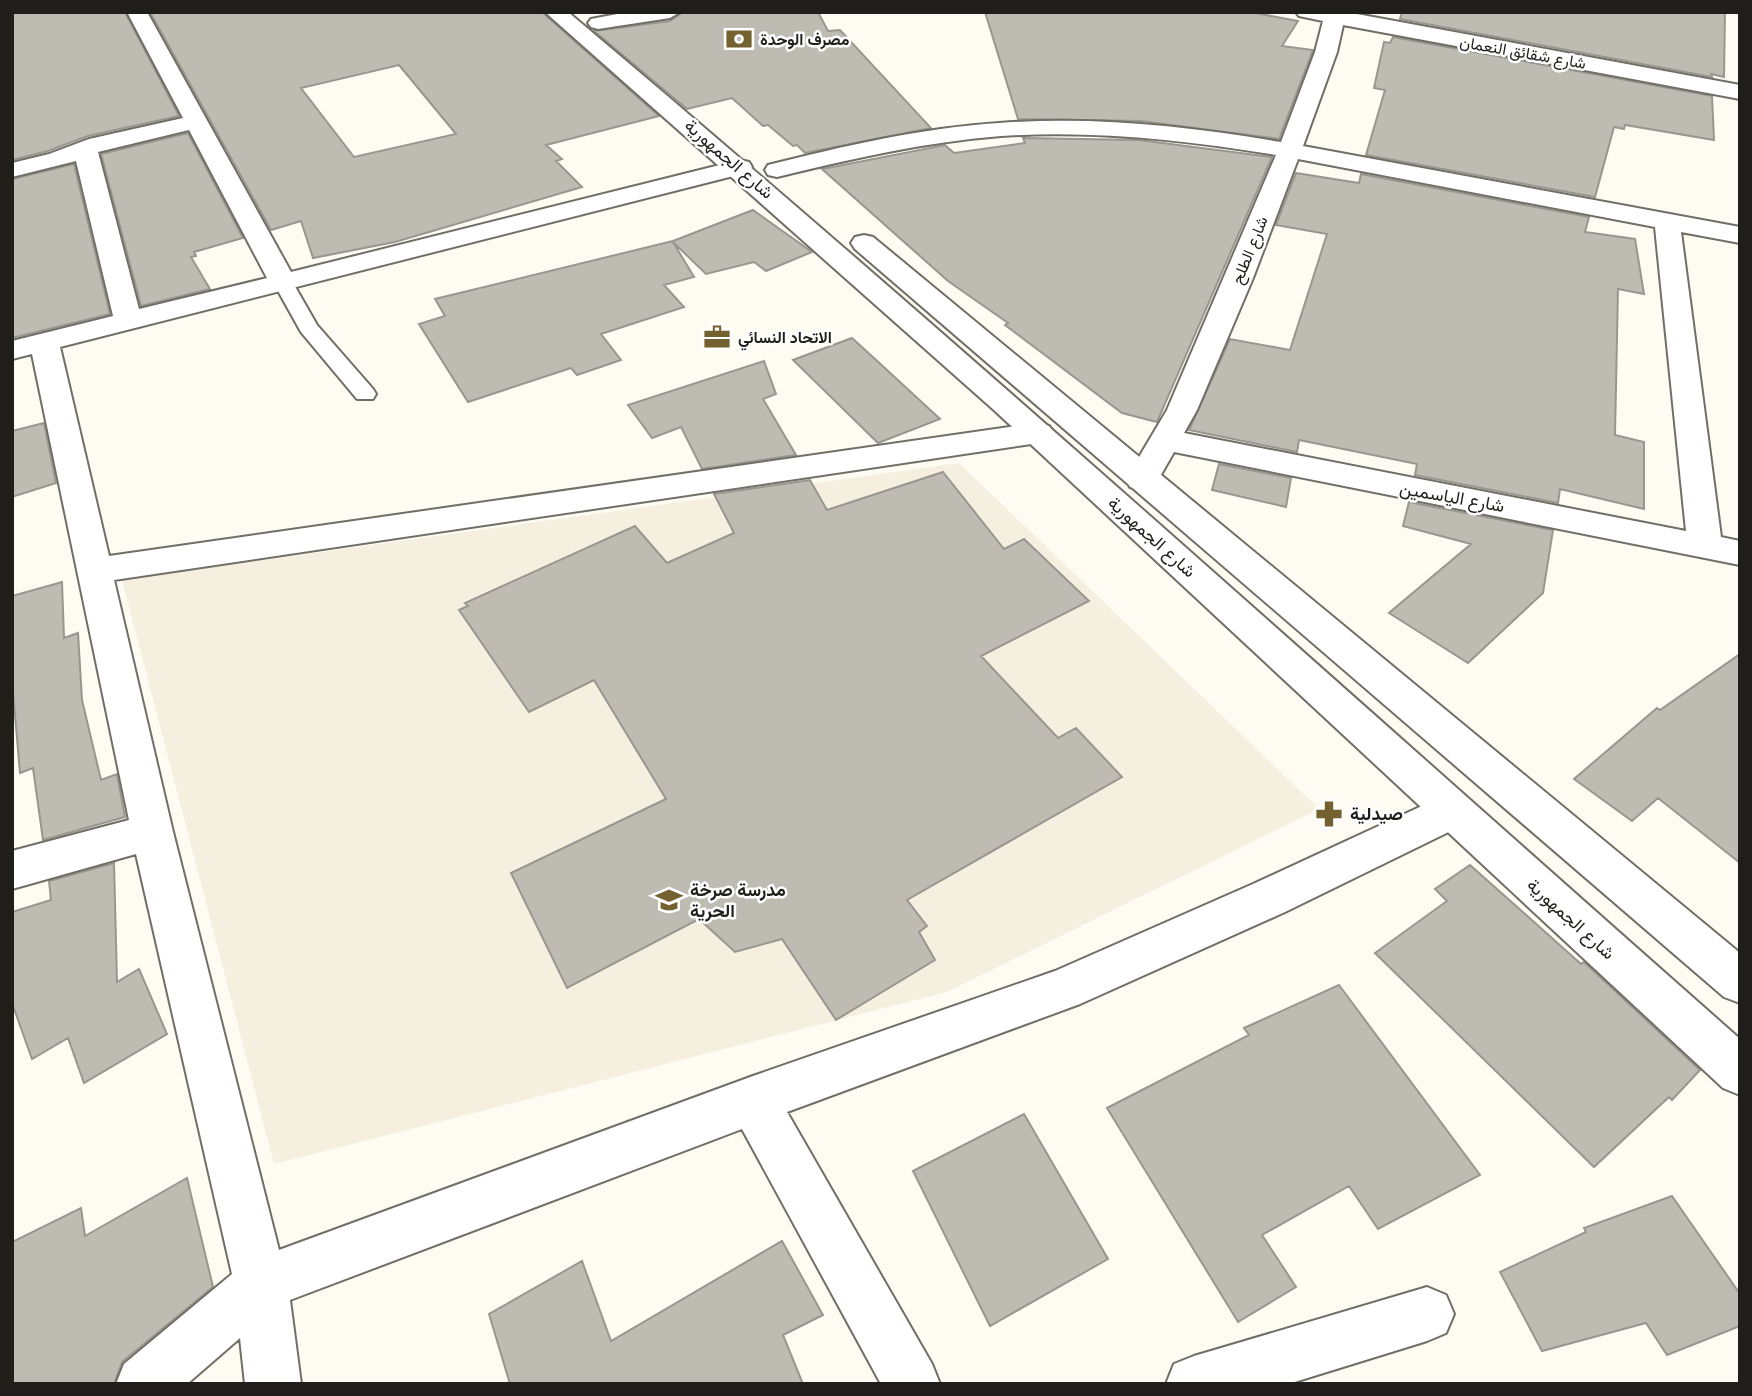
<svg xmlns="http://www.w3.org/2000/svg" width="1752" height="1396" viewBox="0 0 1752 1396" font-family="'Golos Text',Vazirmatn,sans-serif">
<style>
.built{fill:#f5efe0}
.building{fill:#bebbb3;stroke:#99968f;stroke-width:2;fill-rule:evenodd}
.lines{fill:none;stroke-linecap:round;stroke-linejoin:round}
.lane-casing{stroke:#716e67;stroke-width:4}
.street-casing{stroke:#716e67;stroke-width:4}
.primary-casing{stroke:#716e67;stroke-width:4}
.lane{fill:#fff;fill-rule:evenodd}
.street{fill:#fff;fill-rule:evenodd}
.primary{fill:#fff;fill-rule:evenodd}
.labels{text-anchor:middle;stroke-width:5;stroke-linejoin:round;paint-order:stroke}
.far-poi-label{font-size:16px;font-weight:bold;fill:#1f1e1b;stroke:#fff;text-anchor:start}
.far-street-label{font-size:16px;fill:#1f1e1b;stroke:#fff}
.street-label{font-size:18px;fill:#1f1e1b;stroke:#fff}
.poi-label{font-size:18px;font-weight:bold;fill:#1f1e1b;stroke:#fff;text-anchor:start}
</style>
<rect width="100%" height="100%" fill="#fefbf3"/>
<path class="built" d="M 959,463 L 1319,809 L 947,992 L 274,1164 L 122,580 Z"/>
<path class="building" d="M 12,12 L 125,12 L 179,116 L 88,136 L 48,151 L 12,160 Z
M 150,12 L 542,12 L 659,116 L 546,145 L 562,159 L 556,161 L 582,187 L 395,242 L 313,258 L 301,221 L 271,230 ZM 399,65 L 456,134 L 354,157 L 301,88 Z
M 683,12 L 818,12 L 828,31 L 840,30 L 931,128 L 805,153 L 797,145 L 793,146 L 768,125 L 763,126 L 732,98 L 687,109 L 594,31 L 670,21 Z
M 985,12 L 1250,12 L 1298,21 L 1282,46 L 1313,50 L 1279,139 L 1141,121 L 1018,119 Z
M 1402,12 L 1725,12 L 1724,77 L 1711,74 L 1712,77 L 1400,19 Z
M 1393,37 L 1712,96 L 1714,140 L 1625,125 L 1624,129 L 1614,127 L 1595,197 L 1366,155 L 1385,90 L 1374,88 L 1384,42 L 1390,43 Z
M 188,133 L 243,238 L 194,252 L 196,256 L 191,257 L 210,289 L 141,306 L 101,154 Z
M 1023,138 L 1139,140 L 1272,157 L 1157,422 L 1122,413 L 1005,325 L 1008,323 L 948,281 L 822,169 L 945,145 L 954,153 L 1025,143 Z
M 74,164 L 110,314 L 12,338 L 12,179 Z
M 1296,173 L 1359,183 L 1361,174 L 1589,217 L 1585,232 L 1635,239 L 1644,294 L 1618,289 L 1615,435 L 1644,442 L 1644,509 L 1560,489 L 1558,503 L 1415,475 L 1417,464 L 1299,440 L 1297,452 L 1189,430 L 1230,339 L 1290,350 L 1327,234 L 1276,225 Z
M 753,210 L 812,252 L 766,271 L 754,262 L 706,274 L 673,242 L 694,277 L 664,285 L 684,307 L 601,334 L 621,360 L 577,375 L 571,368 L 468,402 L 419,324 L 445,316 L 435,299 L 673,241 Z
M 852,338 L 875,359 L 940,419 L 878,443 L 793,360 Z
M 764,361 L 776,394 L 763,399 L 796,455 L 702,469 L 681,427 L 652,438 L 628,405 Z
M 44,423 L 56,483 L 12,497 L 12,431 Z
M 1219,464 L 1291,478 L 1286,507 L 1212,490 Z
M 943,472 L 1004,549 L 1024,539 L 1089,601 L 981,656 L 1058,738 L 1076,728 L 1122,777 L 907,900 L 927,926 L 919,932 L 935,960 L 836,1020 L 782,939 L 735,952 L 699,919 L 567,988 L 511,873 L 666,799 L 594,680 L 529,712 L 459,610 L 468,606 L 465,603 L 635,526 L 667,563 L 734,533 L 714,494 L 810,480 L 827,510 Z
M 1409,502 L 1553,530 L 1543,593 L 1468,663 L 1389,613 L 1471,544 L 1403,526 Z
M 62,582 L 64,638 L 78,633 L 82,700 L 101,780 L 117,774 L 125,817 L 43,840 L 33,768 L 20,773 L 12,680 L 12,596 Z
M 1740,654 L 1740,863 L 1658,798 L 1632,821 L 1574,779 L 1657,708 L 1660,710 Z
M 114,863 L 117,982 L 139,969 L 167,1034 L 84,1083 L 68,1038 L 32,1059 L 12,1003 L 12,912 L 51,900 L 49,881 Z
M 1470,865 L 1581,964 L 1584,962 L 1700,1070 L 1672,1100 L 1669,1097 L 1594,1167 L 1375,953 L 1447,901 L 1435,889 Z
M 1339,985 L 1480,1175 L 1378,1229 L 1349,1186 L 1262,1235 L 1296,1287 L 1238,1322 L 1107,1108 L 1249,1035 L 1244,1028 Z
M 1024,1114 L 1108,1259 L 990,1326 L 913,1171 Z
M 187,1178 L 213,1287 L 122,1362 L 114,1384 L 12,1384 L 12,1242 L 81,1208 L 85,1236 Z
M 1672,1196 L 1740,1294 L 1740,1326 L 1667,1355 L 1646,1323 L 1542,1351 L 1500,1272 L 1586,1232 L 1584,1228 Z
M 782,1241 L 823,1315 L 783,1335 L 803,1384 L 510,1384 L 489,1314 L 582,1261 L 611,1341 Z"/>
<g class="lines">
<g class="lane-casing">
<path id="lane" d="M 282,274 L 289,276 L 317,325 L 373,389 L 376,394 L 373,399 L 357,399 L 301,332 L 272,280 L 275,276 Z"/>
</g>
<g class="street-casing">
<path id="street" d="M 127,12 L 147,12 L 291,272 L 740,160 L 749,162 L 752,167 L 749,172 L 60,347 L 109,556 L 1038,423 L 1049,426 L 1054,433 L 1049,440 L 1038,443 L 114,580 L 173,832 L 279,1250 L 753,1076 L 1055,971 L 1253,884 L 1437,799 L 1452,794 L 1467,799 L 1473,811 L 1467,823 L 1285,912 L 1080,1004 L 787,1112 L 932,1364 L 940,1384 L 881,1384 L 742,1129 L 290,1300 L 301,1384 L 245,1384 L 240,1338 L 187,1384 L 116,1384 L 124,1364 L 232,1274 L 136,854 L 12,889 L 12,851 L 129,820 L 32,354 L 12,359 L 12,341 L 113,316 L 76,161 L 12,177 L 12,163 L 49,154 L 89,139 L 183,118 ZM 189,130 L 267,278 L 139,309 L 98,152 Z
M 628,12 L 680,12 L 670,18 L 598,29 L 591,27 L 588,23 L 591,19 Z
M 1296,12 L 1346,12 L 1740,85 L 1740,99 L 1343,25 L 1337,52 L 1303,146 L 1740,227 L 1740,243 L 1681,232 L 1721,537 L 1740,541 L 1740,565 L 1174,452 L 1154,487 L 1142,490 L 1130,487 L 1126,479 L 1167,410 L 1276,155 C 1185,140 1093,130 1001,136 C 925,142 851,159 777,177 L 768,175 L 765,170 L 768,165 C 844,146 921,128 999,123 C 1094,116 1188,126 1281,142 L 1315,52 L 1323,21 L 1299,16 ZM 1298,159 L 1655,227 L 1686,531 L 1184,433 L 1197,410 L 1253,278 Z
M 1427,1287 L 1446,1295 L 1454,1314 L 1446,1333 L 1427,1341 L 1288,1384 L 1166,1384 L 1174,1364 L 1194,1356 Z"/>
</g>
<g class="primary-casing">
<path id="primary" d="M 545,12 L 568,12 C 965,346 1350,695 1740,1039 L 1740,1095 L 1723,1088 L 994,410 Z
M 864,235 L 873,237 L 1740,953 L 1740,1003 L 1724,997 L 855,249 L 851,243 L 855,237 Z"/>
</g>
<use href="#lane" class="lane"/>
<use href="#street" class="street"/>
<use href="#primary" class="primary"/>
</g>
<defs>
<g id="bank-bare" transform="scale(2.1)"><path d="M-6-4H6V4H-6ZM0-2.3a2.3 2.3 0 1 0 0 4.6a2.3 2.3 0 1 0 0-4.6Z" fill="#746130" stroke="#fff" stroke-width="2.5" paint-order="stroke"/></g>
<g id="office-bare" transform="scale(2.1)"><path d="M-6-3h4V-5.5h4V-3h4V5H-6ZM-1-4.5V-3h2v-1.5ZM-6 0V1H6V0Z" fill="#746130" stroke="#fff" stroke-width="2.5" paint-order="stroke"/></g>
<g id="pharmacy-bare" transform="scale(2.1)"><path d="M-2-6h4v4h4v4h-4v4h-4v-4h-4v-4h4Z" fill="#746130" stroke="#fff" stroke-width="2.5" paint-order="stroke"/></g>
<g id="school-bare" transform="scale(2.1)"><path d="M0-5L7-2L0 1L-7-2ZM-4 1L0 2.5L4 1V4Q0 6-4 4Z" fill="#746130" stroke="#fff" stroke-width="2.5" paint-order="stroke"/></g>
</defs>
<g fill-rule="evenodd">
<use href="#bank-bare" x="739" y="39"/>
<use href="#office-bare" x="717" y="337"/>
<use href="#pharmacy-bare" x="1329" y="814"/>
<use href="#school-bare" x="669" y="900"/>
</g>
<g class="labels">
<g class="far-poi-label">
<text x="760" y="45">مصرف الوحدة</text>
<text x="738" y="343">الاتحاد النسائي</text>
</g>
<g class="far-street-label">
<text transform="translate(1523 52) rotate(10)" y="6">شارع شقائق النعمان</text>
<text transform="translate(1249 250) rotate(-68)" y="6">شارع الطلح</text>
</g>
<g class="street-label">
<text transform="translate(729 159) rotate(41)" y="6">شارع الجمهورية</text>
<text transform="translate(1452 497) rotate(10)" y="6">شارع الياسمين</text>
<text transform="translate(1152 537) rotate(42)" y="6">شارع الجمهورية</text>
<text transform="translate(1571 919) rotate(42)" y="6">شارع الجمهورية</text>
</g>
<g class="poi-label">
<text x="1350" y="820">صيدلية</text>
<text x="690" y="896">مدرسة صرخة<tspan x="690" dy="21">الحرية</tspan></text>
</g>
</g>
<rect width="1752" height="1396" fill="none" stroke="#1f1e1b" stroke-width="28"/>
</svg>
